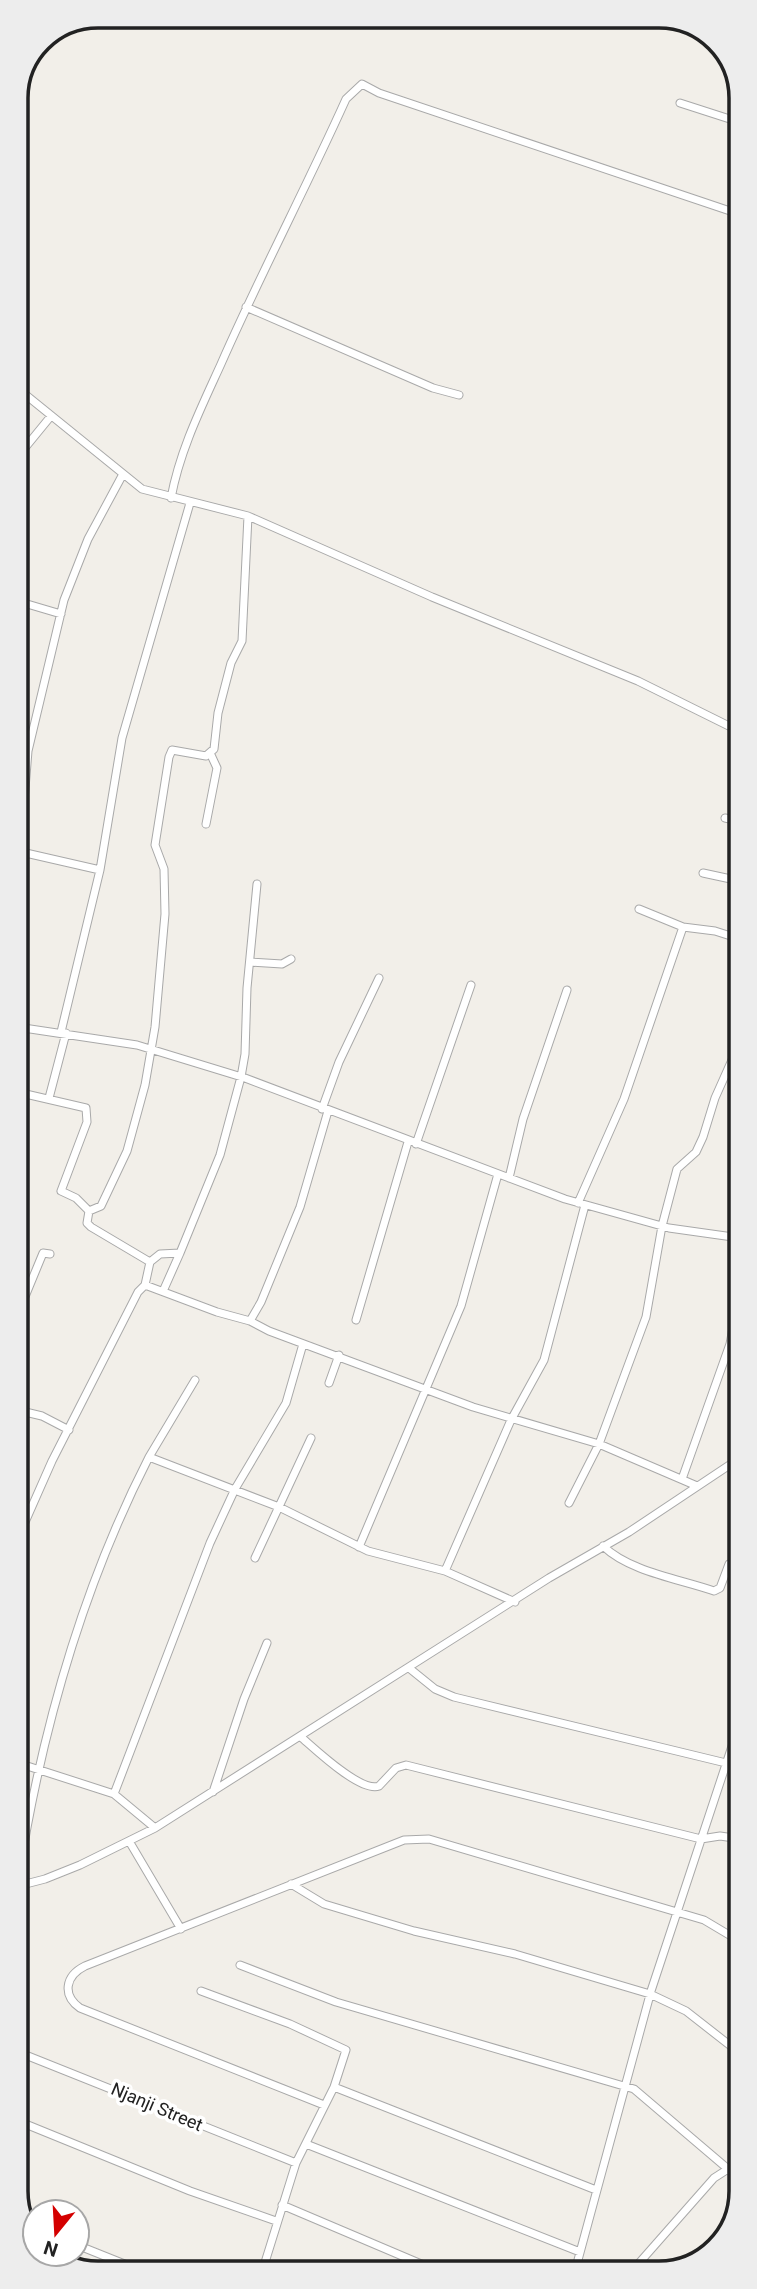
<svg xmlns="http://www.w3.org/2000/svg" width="757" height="2289" viewBox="0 0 757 2289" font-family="Roboto,sans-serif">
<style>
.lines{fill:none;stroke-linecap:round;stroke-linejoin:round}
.street-casing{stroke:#a9a9a9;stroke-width:9}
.street{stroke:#fff;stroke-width:7}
.labels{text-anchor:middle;stroke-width:7;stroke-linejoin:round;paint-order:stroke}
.street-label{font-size:18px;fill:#222;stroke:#fff}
.rim{fill:none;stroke:#222;stroke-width:3.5}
</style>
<rect width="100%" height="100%" fill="#f2efe9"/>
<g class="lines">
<g class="street-casing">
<path id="street" d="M 680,103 L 739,122
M 246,307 L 433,388 L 459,395
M 16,387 L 142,489 L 248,516 L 432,597 L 638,681 L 739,731
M 16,464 L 24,449 L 51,416
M 171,498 C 180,450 201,408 221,364 C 260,275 306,188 346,99 L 362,84 L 379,93 L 739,214
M 17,601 L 61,614
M 725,818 L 739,821
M 206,824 L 217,768 L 211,755
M 17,837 L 24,801 L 28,751 L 64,600 L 88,539 L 123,474
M 17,851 L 100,870
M 703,873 L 740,881
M 639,909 L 683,927 L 715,931 L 740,939
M 250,962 L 282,964 L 291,959
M 17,1027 L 137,1045 L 245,1078 L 565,1199 L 669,1228 L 740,1238
M 61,1032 L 100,870 L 122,738 L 190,503
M 17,1092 L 86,1108 L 87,1122 L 61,1191 L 76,1198 L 89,1211 L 87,1223 L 91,1227 L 150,1262 L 145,1285 L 138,1292 L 52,1461 L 18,1538
M 49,1098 L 66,1033
M 322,1109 L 339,1062 L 379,978
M 416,1144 L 471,985
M 509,1178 L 523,1119 L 567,990
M 578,1203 L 624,1099 L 683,927
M 89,1211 L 101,1206 L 127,1151 L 145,1085 L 155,1027 L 165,914 L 164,869 L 155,845 L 169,757 L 172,750 L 206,756 L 214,749 L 218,713 L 231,663 L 242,641 L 248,516
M 150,1262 L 160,1254 L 180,1253 L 220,1155 L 241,1077 L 245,1054 L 247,988 L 257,884
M 145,1285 L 217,1312 L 250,1321 L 269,1331 L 473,1407 L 599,1444 L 697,1486
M 164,1289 L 180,1253
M 17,1316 L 43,1253 L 50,1254
M 356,1320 L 408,1142
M 250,1321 L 261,1302 L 300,1207 L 328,1111
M 329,1383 L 339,1355
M 17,1410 L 42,1416 L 69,1430
M 149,1457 L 195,1380
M 682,1479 L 730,1344 L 740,1291
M 569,1503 L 599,1444 L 646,1317 L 662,1226 L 677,1169 L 696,1152 L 703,1137 L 715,1098 L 740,1042
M 603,1546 C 630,1572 680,1579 714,1591 L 720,1588 L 729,1564 L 740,1566
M 359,1547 L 461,1306 L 498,1174
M 255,1558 L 311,1438
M 445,1571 L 511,1420 L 544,1360 L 585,1205
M 409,1668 L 435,1689 L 454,1697 L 726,1763
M 301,1737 C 315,1749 361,1793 379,1786 L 396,1768 L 406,1765 L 701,1839 L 720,1836 L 741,1839
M 731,1751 L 741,1754
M 18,1763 L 114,1794 L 155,1828
M 213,1792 L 244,1699 L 267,1643
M 114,1794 L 210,1543 L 235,1489 L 286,1403 L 303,1344
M 129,1841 L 181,1929
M 18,1880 C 41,1733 81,1590 149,1457 L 279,1507 L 368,1551 L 445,1571 L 515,1602
M 291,1884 L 324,1904 L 414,1931 L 515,1954 L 650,1994 L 686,2011 L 741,2054
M 18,1886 L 45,1879 L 80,1865 L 155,1828 L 549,1578 L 629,1532 L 740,1458
M 240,1965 L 336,2002 L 634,2089 L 728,2169
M 201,1991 L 290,2024 L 346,2050 L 334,2087 L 296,2163 L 262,2272
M 18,2052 L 296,2163
M 334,2087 L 596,2190
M 324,2105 L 80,2008 C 62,1995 65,1976 85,1966 L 404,1840 L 429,1839 L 704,1920 L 741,1942
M 18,2121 L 190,2191 L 276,2221
M 306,2144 L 580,2252
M 282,2205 L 440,2272
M 25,2223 L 35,2227
M 77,2245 L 147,2273
M 575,2271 L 651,1991 L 741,1719
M 632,2271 L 714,2178 L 728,2169 L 741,2176"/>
</g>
<use href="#street" class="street"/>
</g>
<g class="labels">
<g class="street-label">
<text transform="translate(157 2107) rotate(23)" y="6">Njanji Street</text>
</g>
</g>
<path d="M0 0H757V2289H0ZM98 28H659A70 70 0 0 1 729 98V2191A70 70 0 0 1 659 2261H98A70 70 0 0 1 28 2191V98A70 70 0 0 1 98 28Z" fill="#ededed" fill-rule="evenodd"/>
<path class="rim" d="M98 28H659A70 70 0 0 1 729 98V2191A70 70 0 0 1 659 2261H98A70 70 0 0 1 28 2191V98A70 70 0 0 1 98 28Z"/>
<g transform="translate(56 2233) rotate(198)"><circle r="33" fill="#ffffff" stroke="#a7a7a7" stroke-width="2"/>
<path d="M0-5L12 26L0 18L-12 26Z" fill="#d40000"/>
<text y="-10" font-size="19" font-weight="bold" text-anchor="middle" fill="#222222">N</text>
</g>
</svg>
